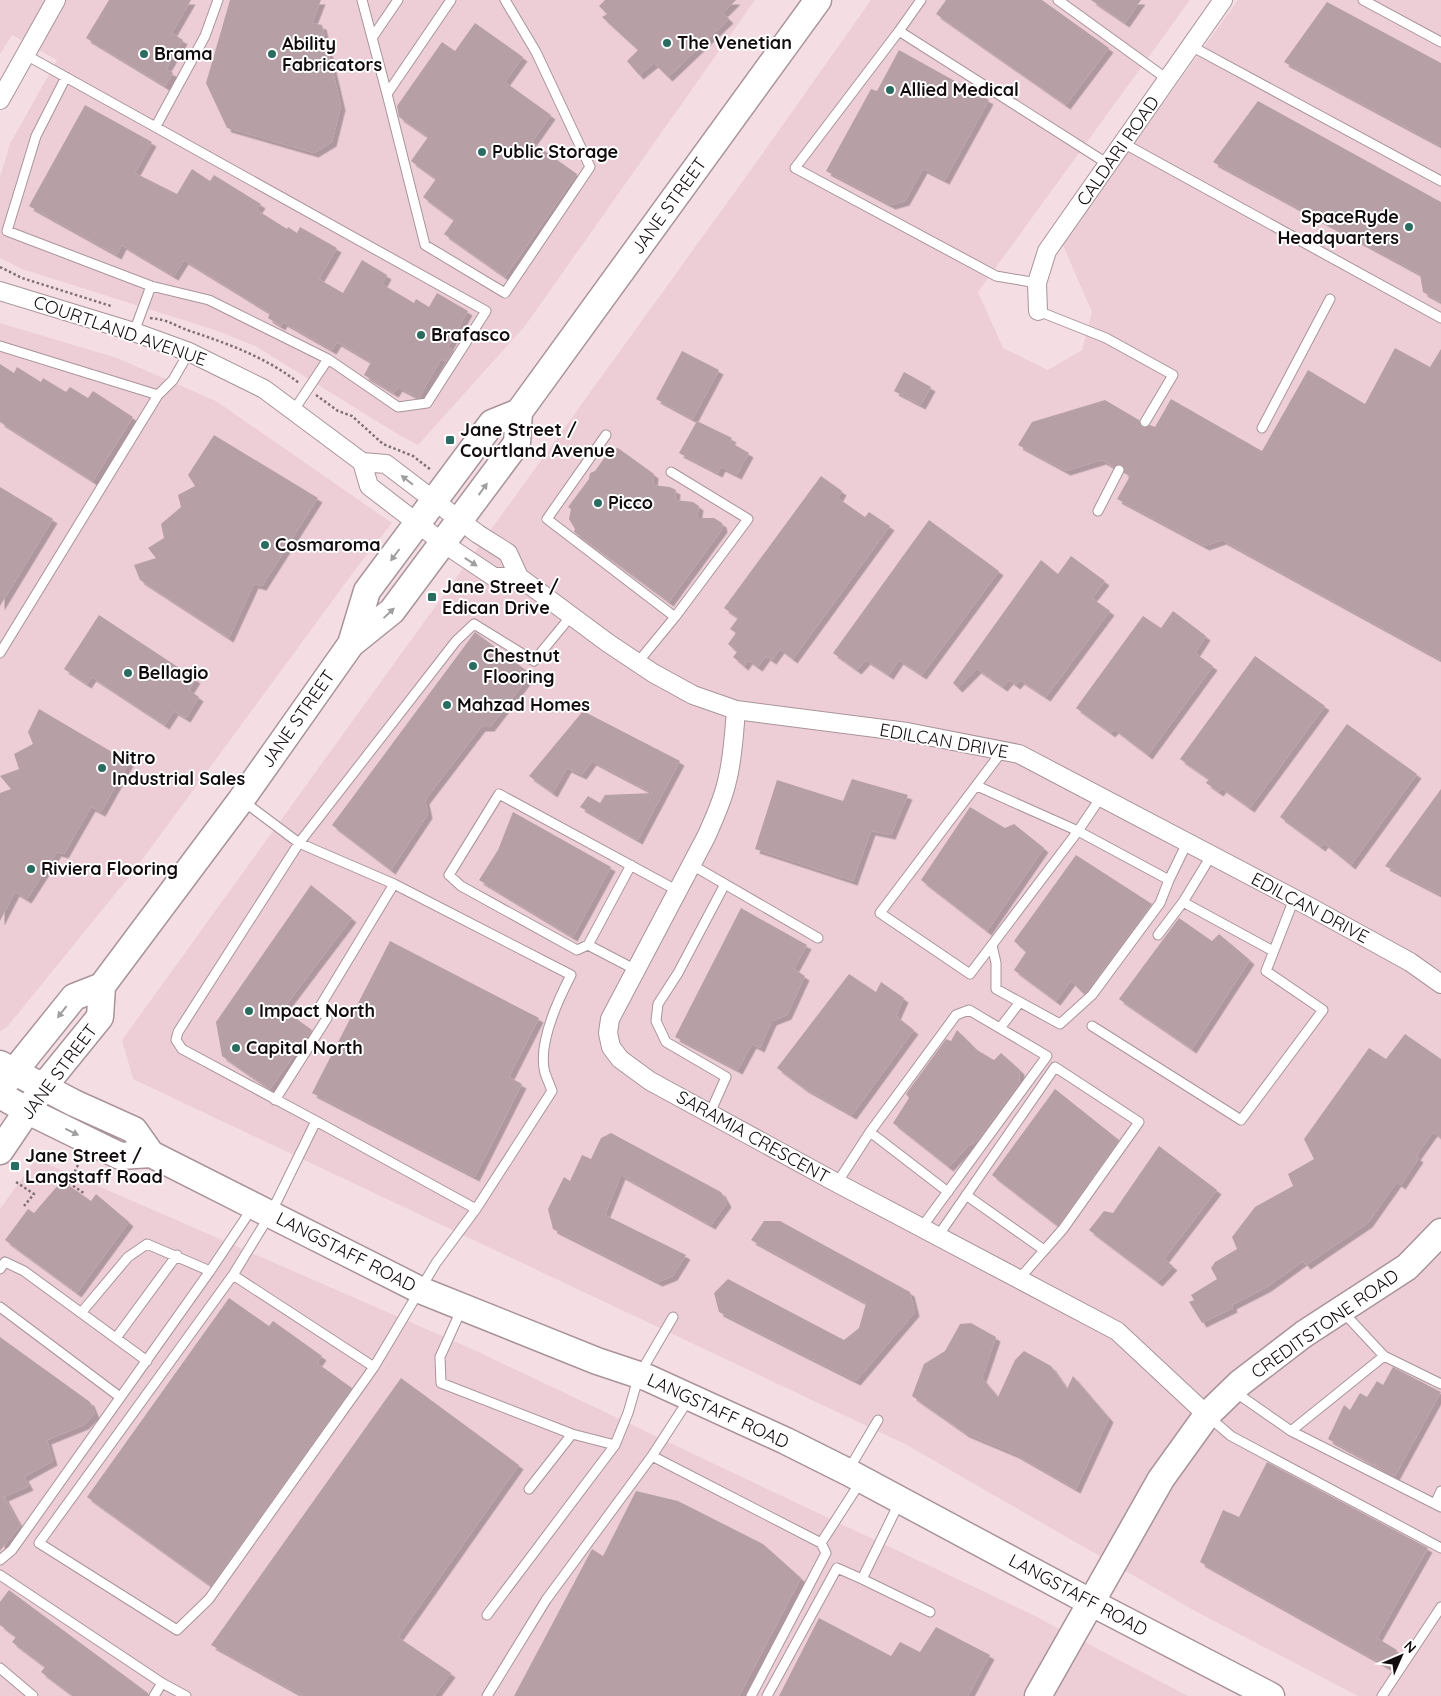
<svg xmlns="http://www.w3.org/2000/svg" width="1441" height="1696" viewBox="0 0 1441 1696" font-family="Quicksand,sans-serif">
<style>
.built{fill:#edced7}
.building{fill:#b6a0a6;filter:url(#shadow)}
.lines{fill:none;stroke-linecap:round;stroke-linejoin:round}
.lane-casing{stroke:#a9949a;stroke-width:11}
.street-casing{stroke:#a9949a;stroke-width:20}
.secondary-casing{stroke:#a9949a;stroke-width:29}
.path{stroke:#7e6f74;stroke-width:2.5;stroke-dasharray:2.5 2.5;stroke-linecap:butt}
.lane{stroke:#fff;stroke-width:9}
.street{stroke:#fff;stroke-width:18}
.secondary{stroke:#fff;stroke-width:26}
.oneway{fill:#a19e9f}
.poi-dot{fill:#296d60;stroke:#fff;stroke-width:2}
.labels{text-anchor:middle;stroke-width:4;stroke-linejoin:round;paint-order:stroke}
.poi-label{font-size:18px;font-weight:bold;fill:#130c0e;stroke:#fff;text-anchor:start}
.street-label{font-size:18px;fill:#130c0e;stroke:#fff}
</style>
<defs>
<filter id="shadow"><feDropShadow dx="4.5" dy="4.5" stdDeviation="0" flood-color="#0004"/></filter>
</defs>
<rect width="100%" height="100%" fill="#f5dde4"/>
<path class="built" d="M 0,0 L 755,0 L 525,326 L 418,445 L 399,435 L 257,347 L 218,331 L 22,269 L 0,258 L 0,177 L 10,144 L 57,60 L 12,35 L 0,54 Z
M 871,0 L 1190,0 L 978,292 L 1003,348 L 1048,370 L 1082,350 L 1092,312 L 1062,243 L 1238,0 L 1441,0 L 1441,1696 L 1358,1696 L 1195,1611 L 905,1444 L 133,1079 L 122,1040 L 758,160 Z
M 0,323 L 117,358 L 216,401 L 392,523 L 358,566 L 133,872 L 7,1027 L 0,1031 Z
M 36,1159 L 472,1349 L 1031,1614 L 1188,1696 L 0,1696 L 0,1209 Z"/>
<path class="building" d="M 109,0 L 191,0 L 172,33 L 183,40 L 166,69 L 173,73 L 165,86 L 86,38 Z
M 230,0 L 321,0 L 312,23 L 322,25 L 341,106 L 332,142 L 314,153 L 227,128 L 206,83 Z
M 605,0 L 736,0 L 723,13 L 729,19 L 668,77 L 654,63 L 639,75 L 627,61 L 638,50 L 602,17 L 607,14 L 599,6 Z
M 946,0 L 1042,0 L 1109,48 L 1066,105 L 936,14 Z
M 1091,0 L 1141,0 L 1125,23 Z
M 1327,2 L 1441,63 L 1441,146 L 1284,62 Z
M 475,23 L 523,57 L 505,82 L 551,115 L 532,142 L 577,174 L 505,277 L 444,234 L 454,220 L 423,197 L 436,179 L 411,161 L 428,137 L 399,117 L 397,106 L 442,42 L 455,51 Z
M 899,50 L 989,100 L 945,180 L 923,169 L 905,201 L 891,205 L 826,171 L 871,89 L 877,91 Z
M 1258,101 L 1441,202 L 1441,302 L 1423,292 L 1420,274 L 1213,162 Z
M 85,105 L 152,142 L 135,173 L 177,194 L 192,169 L 210,181 L 214,175 L 261,204 L 257,210 L 287,229 L 288,227 L 297,233 L 300,227 L 337,248 L 319,279 L 343,293 L 362,260 L 387,275 L 382,284 L 414,303 L 416,299 L 429,307 L 437,293 L 468,311 L 448,347 L 454,350 L 446,362 L 441,359 L 419,398 L 398,387 L 394,393 L 364,375 L 371,362 L 337,342 L 332,350 L 283,322 L 281,326 L 268,318 L 270,313 L 184,260 L 174,276 L 122,245 L 117,255 L 29,206 Z
M 1395,348 L 1430,367 L 1441,349 L 1441,660 L 1222,540 L 1205,546 L 1117,499 L 1130,476 L 1124,473 L 1122,465 L 1118,464 L 1114,467 L 1102,460 L 1066,471 L 1018,445 L 1032,422 L 1105,400 L 1139,420 L 1142,428 L 1150,425 L 1155,427 L 1171,399 L 1262,451 L 1308,370 L 1365,404 Z
M 682,351 L 719,370 L 693,419 L 656,399 Z
M 0,364 L 14,373 L 17,367 L 41,382 L 43,378 L 66,392 L 70,387 L 88,398 L 93,391 L 133,417 L 93,481 L 0,422 Z
M 904,372 L 931,387 L 921,405 L 894,391 Z
M 697,421 L 732,438 L 730,442 L 749,453 L 737,475 L 721,467 L 718,473 L 679,453 Z
M 214,435 L 318,498 L 262,586 L 254,584 L 229,638 L 140,580 L 134,565 L 156,558 L 148,548 L 164,538 L 161,524 L 181,507 L 178,495 L 195,486 L 188,475 Z
M 618,448 L 654,474 L 653,485 L 670,487 L 676,490 L 675,500 L 693,502 L 699,506 L 697,518 L 714,518 L 722,523 L 723,528 L 669,602 L 574,532 L 575,529 L 569,519 L 571,509 L 568,507 L 589,479 L 590,473 L 595,471 L 610,450 Z
M 821,476 L 842,491 L 838,498 L 865,517 L 869,512 L 890,526 L 793,659 L 780,649 L 772,660 L 766,656 L 758,667 L 748,660 L 744,666 L 733,657 L 737,652 L 728,644 L 736,633 L 730,629 L 738,618 L 724,608 Z
M 0,487 L 53,519 L 0,606 Z
M 929,520 L 999,571 L 922,675 L 899,660 L 889,675 L 866,660 L 857,670 L 833,653 Z
M 1071,556 L 1105,581 L 1092,598 L 1110,611 L 1046,697 L 1020,680 L 1016,685 L 1009,680 L 1003,687 L 977,669 L 958,688 L 953,683 L 1041,560 L 1058,574 Z
M 1173,611 L 1206,636 L 1195,653 L 1213,666 L 1148,755 L 1114,729 L 1111,733 L 1076,708 L 1143,616 L 1161,628 Z
M 99,615 L 196,679 L 189,690 L 199,697 L 186,718 L 174,711 L 165,725 L 92,677 L 87,684 L 64,669 Z
M 475,632 L 531,674 L 490,727 L 481,727 L 425,800 L 428,814 L 391,870 L 332,825 Z
M 1255,656 L 1325,706 L 1250,808 L 1222,788 L 1219,792 L 1206,783 L 1209,779 L 1180,759 Z
M 39,709 L 129,762 L 101,812 L 91,807 L 64,854 L 57,852 L 27,899 L 15,892 L 0,921 L 0,793 L 11,789 L 0,776 L 19,769 L 14,754 L 33,744 L 28,732 Z
M 583,711 L 680,761 L 638,840 L 580,807 L 588,796 L 600,803 L 605,795 L 653,793 L 592,761 L 582,775 L 567,768 L 553,793 L 529,776 Z
M 1347,724 L 1417,774 L 1351,865 L 1324,843 L 1321,847 L 1280,817 Z
M 852,779 L 908,795 L 891,835 L 871,831 L 853,881 L 755,849 L 777,780 L 843,801 Z
M 1441,789 L 1441,895 L 1385,866 Z
M 970,807 L 1005,828 L 1014,824 L 1044,848 L 987,931 L 921,880 Z
M 513,812 L 611,867 L 573,937 L 479,880 L 498,850 Z
M 1076,855 L 1152,904 L 1087,991 L 1084,994 L 1071,981 L 1056,1001 L 1014,970 L 1026,952 L 1014,941 Z
M 311,885 L 352,918 L 283,1009 L 312,1030 L 270,1089 L 222,1056 L 216,1022 Z
M 741,908 L 807,945 L 794,969 L 805,976 L 787,1015 L 772,1021 L 760,1048 L 752,1044 L 738,1070 L 675,1037 Z
M 1179,918 L 1212,941 L 1219,934 L 1250,960 L 1192,1049 L 1119,999 Z
M 390,941 L 539,1018 L 509,1077 L 522,1084 L 475,1177 L 312,1093 Z
M 849,974 L 876,992 L 881,982 L 904,998 L 896,1016 L 914,1030 L 852,1115 L 804,1088 L 777,1068 Z
M 957,1030 L 977,1050 L 994,1060 L 1001,1053 L 1020,1070 L 1019,1083 L 977,1141 L 968,1146 L 949,1167 L 893,1123 L 909,1098 L 906,1094 L 946,1039 L 951,1041 Z
M 1405,1034 L 1441,1059 L 1441,1138 L 1433,1132 L 1416,1156 L 1419,1158 L 1401,1185 L 1397,1182 L 1368,1223 L 1306,1265 L 1303,1261 L 1267,1287 L 1232,1305 L 1233,1308 L 1202,1323 L 1189,1302 L 1194,1300 L 1191,1295 L 1217,1279 L 1211,1268 L 1215,1262 L 1237,1249 L 1232,1237 L 1255,1207 L 1293,1186 L 1288,1174 L 1314,1159 L 1304,1139 L 1369,1048 L 1386,1059 Z
M 1055,1089 L 1119,1140 L 1058,1226 L 992,1175 Z
M 611,1133 L 721,1192 L 727,1203 L 711,1225 L 621,1175 L 605,1215 L 686,1255 L 673,1276 L 658,1282 L 553,1229 L 548,1209 L 564,1177 L 570,1181 L 582,1155 L 591,1159 L 601,1138 Z
M 1159,1146 L 1217,1190 L 1164,1259 L 1173,1266 L 1158,1282 L 1089,1230 L 1104,1211 L 1113,1213 Z
M 59,1184 L 67,1184 L 91,1201 L 96,1194 L 129,1222 L 77,1293 L 5,1240 L 28,1209 L 34,1213 Z
M 764,1221 L 780,1221 L 910,1292 L 915,1312 L 856,1381 L 719,1312 L 714,1293 L 728,1279 L 844,1340 L 859,1328 L 866,1303 L 751,1240 Z
M 229,1298 L 269,1326 L 273,1321 L 322,1356 L 317,1363 L 352,1388 L 211,1586 L 87,1497 Z
M 971,1323 L 996,1337 L 982,1378 L 998,1397 L 1015,1360 L 1024,1351 L 1051,1366 L 1067,1389 L 1073,1376 L 1109,1418 L 1076,1489 L 1015,1454 L 965,1433 L 912,1396 L 924,1364 L 945,1351 L 960,1324 Z
M 0,1337 L 90,1402 L 95,1414 L 84,1425 L 47,1440 L 53,1461 L 24,1477 L 29,1486 L 4,1497 L 20,1526 L 0,1551 Z
M 1393,1367 L 1441,1392 L 1395,1476 L 1328,1439 L 1344,1405 L 1350,1410 L 1360,1393 L 1367,1397 L 1377,1381 L 1383,1385 Z
M 401,1378 L 519,1465 L 398,1637 L 451,1673 L 434,1696 L 303,1696 L 211,1645 Z
M 1267,1462 L 1428,1548 L 1377,1638 L 1397,1650 L 1390,1668 L 1200,1562 L 1223,1510 L 1239,1517 Z
M 636,1491 L 678,1501 L 763,1544 L 801,1578 L 739,1696 L 514,1696 L 592,1549 L 603,1556 Z
M 9,1590 L 148,1693 L 148,1696 L 73,1696 L 41,1672 L 45,1667 L 12,1642 L 16,1637 L 0,1625 L 0,1602 Z
M 819,1618 L 891,1656 L 900,1642 L 920,1652 L 936,1627 L 990,1655 L 968,1696 L 779,1696 Z"/>
<g class="lines">
<g class="lane-casing">
<path id="lane" d="M 362,0 L 387,94
M 451,0 L 387,94 L 425,245 L 505,293 L 590,167 L 536,52 L 505,0
M 921,0 L 899,31 L 1108,164
M 1058,0 L 1167,79
M 1363,0 L 1441,42
M 899,31 L 795,168 L 996,276 L 1037,283
M 372,38 L 398,0
M 1191,46 L 1441,181
M 26,55 L 486,311 L 427,403 L 398,407 L 328,359 L 294,410
M 66,77 L 36,136 L 7,231 L 151,286
M 156,126 L 205,36 L 218,0
M 1123,143 L 1441,318
M 1038,311 L 1106,338 L 1173,375 L 1145,422
M 134,332 L 151,286 L 209,300 L 328,359
M 0,346 L 158,395
M 1262,428 L 1330,299
M 606,435 L 547,519 L 675,617 L 638,662
M 671,472 L 748,519 L 675,617
M 1098,511 L 1119,470
M 0,653 L 158,395 L 173,380 L 189,352
M 977,786 L 1078,831 L 970,974 L 880,913 L 1003,750
M 1101,797 L 1078,831 L 1169,880 L 1187,843
M 243,801 L 299,843 L 394,884 L 571,975 C 558,1000 537,1044 545,1073 C 547,1079 550,1085 552,1091 L 476,1209 L 316,1121 L 271,1213 L 233,1275 L 374,1367
M 1211,856 L 1183,902 L 1273,951
M 692,865 L 818,938
M 1158,935 L 1183,902
M 588,945 L 631,865
M 992,945 L 996,963 L 996,989 L 1060,1024 L 1092,995 L 1160,903 L 1169,880
M 636,970 L 588,945 L 577,950 L 461,886 L 449,875 L 499,794 L 678,891
M 1092,1026 L 1241,1120 L 1323,1010 L 1266,971 L 1294,899
M 1000,1028 L 1020,1002
M 275,1100 L 327,1018 L 319,1008 L 394,884
M 710,1113 L 726,1077 L 666,1042 L 656,1021 L 658,1004 L 678,973 L 725,884
M 316,1121 L 182,1049 L 176,1040 L 178,1032 L 299,843 L 456,641 L 474,624 L 534,661 L 571,616
M 870,1132 L 948,1192
M 837,1183 L 870,1132 L 956,1015 L 969,1010 L 1047,1056 L 922,1227
M 966,1195 L 1044,1250
M 938,1236 L 1055,1067 L 1139,1122 L 1063,1229 L 1019,1279
M 0,1269 L 5,1262 L 24,1271 L 147,1361
M 210,1271 L 253,1207
M 233,1275 L 39,1543 L 177,1630 L 209,1599 L 374,1367 L 436,1263 L 476,1209
M 0,1307 L 120,1397
M 462,1308 L 440,1357 L 441,1383 L 572,1434 L 615,1445
M 1343,1312 L 1384,1356 L 1441,1384
M 116,1338 L 177,1255
M 1235,1392 L 1291,1431 L 1441,1507
M 689,1399 L 652,1456 L 821,1543 L 861,1481
M 1209,1417 L 1231,1436 L 1441,1548
M 1291,1431 L 1384,1356
M 849,1469 L 878,1420
M 529,1489 L 572,1434
M 1435,1504 L 1441,1491
M 0,1560 L 12,1550 L 210,1271 L 147,1244 L 128,1257 L 81,1313
M 0,1575 L 162,1683 L 186,1696
M 862,1579 L 930,1612
M 487,1615 L 615,1445 L 628,1413 L 639,1375 L 673,1317
M 0,1668 L 33,1696
M 154,1696 L 162,1683
M 487,1696 L 546,1600 L 652,1456
M 751,1696 L 826,1553 L 821,1543
M 767,1696 L 837,1568 L 862,1579 L 900,1501
M 1382,1696 L 1441,1607"/>
</g>
<g class="street-casing">
<path id="street" d="M 0,100 L 56,0
M 0,291 L 134,332 L 189,352 L 264,389 L 362,462 L 386,464 L 478,534 L 508,553 L 519,577 L 608,643 L 653,673 L 693,695 L 736,710 L 907,732 L 1019,754 L 1310,907 L 1410,962 L 1441,984
M 1038,311 L 1037,283 L 1047,251 L 1223,0
M 362,462 L 369,486 L 443,543 L 494,577 L 519,577
M 736,710 C 734,734 733,758 727,781 C 723,800 714,819 706,837 L 610,1019 L 608,1033 L 611,1047 L 620,1059 L 650,1081 L 837,1183 L 1117,1331 L 1207,1415"/>
</g>
<g class="secondary-casing">
<path id="secondary" d="M 351,644 L 367,591 L 492,423 L 519,412
M 0,1064 L 74,1103 L 134,1130 L 151,1154
M 4,1084 L 74,997 L 102,986
M 0,1095 L 28,1111 L 120,1156 L 151,1154 L 420,1290 L 597,1361 L 648,1378 L 786,1441 L 848,1472 L 1090,1602 L 1271,1696
M 0,1151 L 44,1086 L 100,1017 L 102,986 L 241,800 L 351,644 L 392,611 L 517,443 L 519,412 L 818,0
M 1038,1696 L 1161,1479 L 1207,1415 L 1240,1383 L 1304,1334 L 1407,1267 L 1441,1232"/>
</g>
<path class="path" d="M 0,267 L 22,278 L 111,306
M 150,318 C 170,320 173,325 190,331 C 229,344 267,358 299,383
M 316,395 L 338,411 L 352,416 L 383,444 L 413,456 L 431,470
M 78,1165 L 69,1183 L 85,1194
M 16,1182 L 34,1194 L 24,1206"/>
<use href="#lane" class="lane"/>
<use href="#street" class="street"/>
<use href="#secondary" class="secondary"/>
</g>
<defs><path id="oneway-solid" d="M-6-.8H1V-3.2L6.5 0L1 3.2V.8H-6Z" transform="scale(1.25)"/></defs>
<g class="oneway">
<use href="#oneway-solid" transform="translate(407 480) rotate(-142)"/>
<use href="#oneway-solid" transform="translate(483 489) rotate(-54)"/>
<use href="#oneway-solid" transform="translate(395 555) rotate(127)"/>
<use href="#oneway-solid" transform="translate(471 562) rotate(33)"/>
<use href="#oneway-solid" transform="translate(389 613) rotate(-43)"/>
<use href="#oneway-solid" transform="translate(62 1012) rotate(128)"/>
<use href="#oneway-solid" transform="translate(72 1132) rotate(26)"/>
</g>
<g class="poi-dot">
<circle cx="667" cy="43" r="5"/>
<circle cx="144" cy="54" r="5"/>
<circle cx="272" cy="54" r="5"/>
<circle cx="890" cy="90" r="5"/>
<circle cx="482" cy="152" r="5"/>
<circle cx="1409" cy="227" r="5"/>
<circle cx="421" cy="335" r="5"/>
<rect x="445" y="435" width="10" height="10" rx="2.5"/>
<circle cx="598" cy="503" r="5"/>
<circle cx="265" cy="545" r="5"/>
<rect x="427" y="592" width="10" height="10" rx="2.5"/>
<circle cx="473" cy="666" r="5"/>
<circle cx="128" cy="673" r="5"/>
<circle cx="447" cy="705" r="5"/>
<circle cx="102" cy="768" r="5"/>
<circle cx="31" cy="869" r="5"/>
<circle cx="249" cy="1011" r="5"/>
<circle cx="236" cy="1048" r="5"/>
<rect x="10" y="1161" width="10" height="10" rx="2.5"/>
</g>
<g class="labels">
<g class="poi-label">
<text x="677" y="49">The Venetian</text>
<text x="282" y="50">Ability<tspan x="282" dy="21">Fabricators</tspan></text>
<text x="154" y="60">Brama</text>
<text x="900" y="96">Allied Medical</text>
<text x="492" y="158">Public Storage</text>
<text x="1399" y="223" text-anchor="end">SpaceRyde<tspan x="1399" dy="21">Headquarters</tspan></text>
<text x="431" y="341">Brafasco</text>
<text x="460" y="436">Jane Street /<tspan x="460" dy="21">Courtland Avenue</tspan></text>
<text x="608" y="509">Picco</text>
<text x="275" y="551">Cosmaroma</text>
<text x="442" y="593">Jane Street /<tspan x="442" dy="21">Edican Drive</tspan></text>
<text x="483" y="662">Chestnut<tspan x="483" dy="21">Flooring</tspan></text>
<text x="138" y="679">Bellagio</text>
<text x="457" y="711">Mahzad Homes</text>
<text x="112" y="764">Nitro<tspan x="112" dy="21">Industrial Sales</tspan></text>
<text x="41" y="875">Riviera Flooring</text>
<text x="259" y="1017">Impact North</text>
<text x="246" y="1054">Capital North</text>
<text x="25" y="1162">Jane Street /<tspan x="25" dy="21">Langstaff Road</tspan></text>
</g>
<g class="street-label">
<text transform="translate(1118 151) rotate(-55)" y="6">CALDARI ROAD</text>
<text transform="translate(669 206) rotate(-54)" y="6">JANE STREET</text>
<text transform="translate(120 331) rotate(19)" y="6">COURTLAND AVENUE</text>
<text transform="translate(298 719) rotate(-55)" y="6">JANE STREET</text>
<text transform="translate(944 741) rotate(10)" y="6">EDILCAN DRIVE</text>
<text transform="translate(1310 908) rotate(28)" y="6">EDILCAN DRIVE</text>
<text transform="translate(59 1072) rotate(-53)" y="6">JANE STREET</text>
<text transform="translate(753 1137) rotate(29)" y="6">SARAMIA CRESCENT</text>
<text transform="translate(346 1252) rotate(27)" y="6">LANGSTAFF ROAD</text>
<text transform="translate(1325 1324) rotate(-35)" y="6">CREDITSTONE ROAD</text>
<text transform="translate(718 1411) rotate(25)" y="6">LANGSTAFF ROAD</text>
<text transform="translate(1078 1595) rotate(28)" y="6">LANGSTAFF ROAD</text>
</g>
</g>
<g transform="translate(1401 1656) rotate(45)" stroke="#ffffff" stroke-width="4" paint-order="stroke">
<path d="M0-4L9 19L0 12L-9 19Z" fill="#130c0e"/>
<text y="-8" font-size="14" font-weight="bold" text-anchor="middle" fill="#130c0e">N</text>
</g>
</svg>
